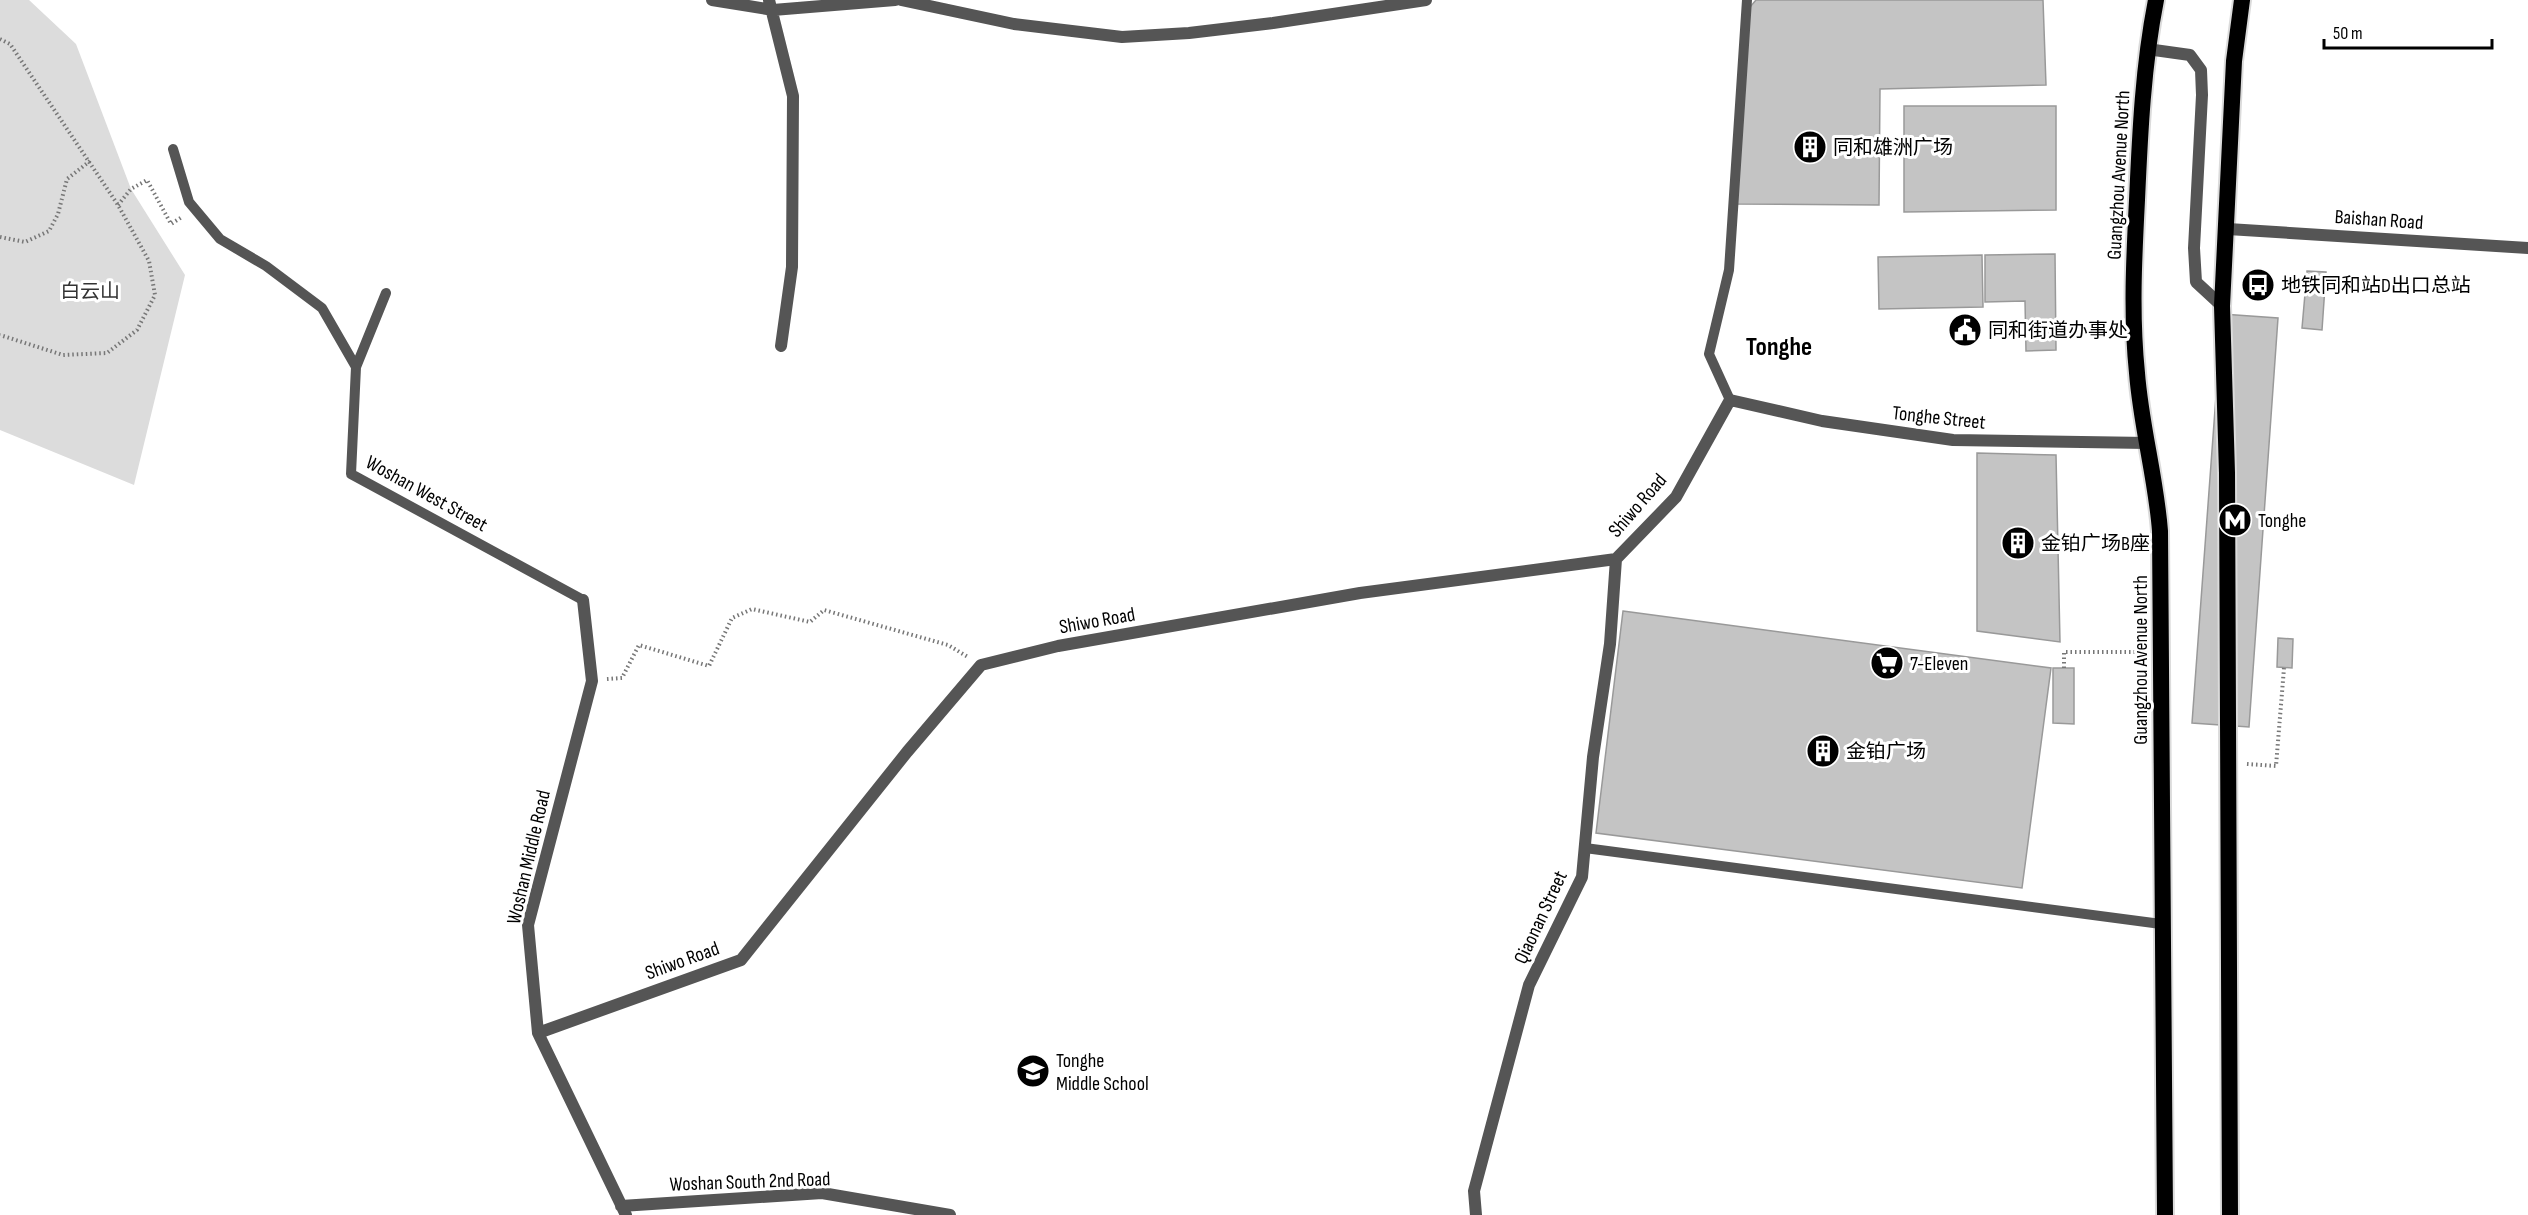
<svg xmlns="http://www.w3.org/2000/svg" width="2528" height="1215" viewBox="0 0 2528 1215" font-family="'Sofia Sans Condensed','Noto Sans SC',sans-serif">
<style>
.green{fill:#dcdcdc}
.building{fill:#c4c4c4;stroke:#999;stroke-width:1.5}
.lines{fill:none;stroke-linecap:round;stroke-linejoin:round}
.trunk-casing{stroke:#dbdbdb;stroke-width:20}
.path{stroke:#777;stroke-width:4;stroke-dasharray:1.5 3;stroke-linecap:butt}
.service{stroke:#555;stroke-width:10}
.minor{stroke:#555;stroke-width:12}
.tertiary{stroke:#555;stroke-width:12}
.trunk{stroke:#000;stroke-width:16}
.labels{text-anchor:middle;stroke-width:6;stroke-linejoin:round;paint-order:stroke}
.poi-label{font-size:20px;fill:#000;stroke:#fff;text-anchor:start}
.street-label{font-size:20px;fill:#000;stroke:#fff}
.park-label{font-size:20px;fill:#333;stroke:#fff}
.district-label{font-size:26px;font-weight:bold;fill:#000;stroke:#fff}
</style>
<rect width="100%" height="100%" fill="#fff"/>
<path class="green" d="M 0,0 L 29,0 L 76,44 L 131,189 L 185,275 L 134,485 L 0,430 Z"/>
<path class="building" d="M 1756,0 L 2043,0 L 2046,85 L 1880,89 L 1879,205 L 1737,204 L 1750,7 Z
M 1904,106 L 2056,106 L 2056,210 L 1904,212 Z
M 2055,254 L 2056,350 L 2026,351 L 2025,301 L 1985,302 L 1985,255 Z
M 1982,255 L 1983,307 L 1879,309 L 1878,257 Z
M 2307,271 L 2326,272 L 2322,330 L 2302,328 Z
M 2222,314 L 2278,318 L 2249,727 L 2192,723 Z
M 1977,453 L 2056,455 L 2060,642 L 1977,631 Z
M 1623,611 L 2051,668 L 2022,888 L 1596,833 Z
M 2278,638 L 2293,639 L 2292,668 L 2277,667 Z
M 2053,668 L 2074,668 L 2074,724 L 2053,723 Z"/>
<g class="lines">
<g class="trunk-casing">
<path id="trunk" d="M 2156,0 C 2143,66 2140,133 2137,200 C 2134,258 2131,315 2137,373 C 2141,426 2156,478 2160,531 L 2165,1215
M 2230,1215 L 2227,473 L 2222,306 L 2234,61 L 2242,0"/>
</g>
<path class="path" d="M 0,39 L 10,44 L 118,205 L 149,261 L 155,295 L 137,330 L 107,353 L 63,355 L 0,335
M 118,205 L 131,189 L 147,180 L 171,224 L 182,217
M 0,237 L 25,242 L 49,231 L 58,214 L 67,179 L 90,161
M 2064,668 L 2064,652 L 2143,652
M 607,679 L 622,678 L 639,645 L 709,666 L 732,618 L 752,609 L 810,622 L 824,610 L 948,645 L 968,657
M 2247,764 L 2276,766 L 2284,668"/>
<path class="service" d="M 173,149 L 189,202 L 220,239 L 266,266 L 322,308 L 356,367
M 386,293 L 356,367 L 351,474 L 583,600
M 1730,400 L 1709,354 L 1729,270 L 1747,0
M 1585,848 L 2161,924"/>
<path class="minor" d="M 712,0 L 773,10 L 895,0
M 769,0 L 793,96 L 792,267 L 781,346
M 901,0 L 1014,24 L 1122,37 L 1189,33 L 1273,23 L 1426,0
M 583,600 L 592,681 L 528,925 L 538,1033 L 626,1215
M 538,1033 L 741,960 L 907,752 L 981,665 L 1058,646 L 1360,593 L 1616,559 L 1676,497 L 1730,400 L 1822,421 L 1953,440 L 2148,443
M 621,1206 L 822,1193 L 950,1215
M 1476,1215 L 1474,1191 L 1529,985 L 1582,877 L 1593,757 L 1610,644 L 1616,559"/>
<path class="tertiary" d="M 2147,49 L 2190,55 L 2201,70 L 2202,95 L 2194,248 L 2196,282 L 2222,306
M 2228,229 L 2528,248"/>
<use href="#trunk" class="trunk"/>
</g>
<defs>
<g id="building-disc" transform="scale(1.725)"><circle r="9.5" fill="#000" stroke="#fff"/><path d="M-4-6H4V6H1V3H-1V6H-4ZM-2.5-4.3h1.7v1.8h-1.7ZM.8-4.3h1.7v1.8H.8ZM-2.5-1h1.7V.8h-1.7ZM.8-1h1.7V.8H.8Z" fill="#fff"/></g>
<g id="bus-disc" transform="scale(1.725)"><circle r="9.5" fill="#000" stroke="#fff"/><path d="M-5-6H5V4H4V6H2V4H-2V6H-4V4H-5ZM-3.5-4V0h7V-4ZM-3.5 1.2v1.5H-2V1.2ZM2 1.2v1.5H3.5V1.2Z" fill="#fff"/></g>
<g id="civic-disc" transform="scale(1.725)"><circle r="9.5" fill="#000" stroke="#fff"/><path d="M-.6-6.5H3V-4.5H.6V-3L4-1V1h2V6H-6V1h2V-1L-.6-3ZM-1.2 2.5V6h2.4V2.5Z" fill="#fff"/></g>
<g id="metro-disc" transform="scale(1.725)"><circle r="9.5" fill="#000" stroke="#fff"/><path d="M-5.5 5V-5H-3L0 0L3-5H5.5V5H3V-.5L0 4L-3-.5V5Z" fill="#fff"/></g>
<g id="supermarket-disc" transform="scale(1.725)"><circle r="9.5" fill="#000" stroke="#fff"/><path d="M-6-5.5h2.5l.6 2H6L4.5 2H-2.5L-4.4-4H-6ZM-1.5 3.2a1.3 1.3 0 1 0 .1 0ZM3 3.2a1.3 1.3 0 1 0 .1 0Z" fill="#fff"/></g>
<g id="school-disc" transform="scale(1.725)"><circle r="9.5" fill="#000" stroke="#fff"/><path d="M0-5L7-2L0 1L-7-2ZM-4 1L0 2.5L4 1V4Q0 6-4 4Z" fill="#fff"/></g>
</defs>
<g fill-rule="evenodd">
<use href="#building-disc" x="1810" y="147"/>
<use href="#bus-disc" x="2258" y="285"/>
<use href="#civic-disc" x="1965" y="330"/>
<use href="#metro-disc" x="2235" y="520"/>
<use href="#building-disc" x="2018" y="543"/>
<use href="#supermarket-disc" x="1887" y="663"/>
<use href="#building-disc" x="1823" y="751"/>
<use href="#school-disc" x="1033" y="1071"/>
</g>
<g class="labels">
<g class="poi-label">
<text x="1833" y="154">同和雄洲广场</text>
<text x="2281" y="292">地铁同和站D出口总站</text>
<text x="1988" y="337">同和街道办事处</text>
<text x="2258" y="527">Tonghe</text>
<text x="2041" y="550">金铂广场B座</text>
<text x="1910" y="670">7-Eleven</text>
<text x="1846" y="758">金铂广场</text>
<text x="1056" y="1067">Tonghe<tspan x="1056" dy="23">Middle School</tspan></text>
</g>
<g class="street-label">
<text transform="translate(2118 175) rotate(-87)" y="7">Guangzhou Avenue North</text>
<text transform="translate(2379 219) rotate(4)" y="7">Baishan Road</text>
<text transform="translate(1939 417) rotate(6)" y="7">Tonghe Street</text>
<text transform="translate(427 493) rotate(29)" y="7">Woshan West Street</text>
<text transform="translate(1637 505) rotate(-49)" y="7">Shiwo Road</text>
<text transform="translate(1097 620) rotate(-10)" y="7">Shiwo Road</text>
<text transform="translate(2140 660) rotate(-90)" y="7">Guangzhou Avenue North</text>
<text transform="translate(528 857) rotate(-77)" y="7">Woshan Middle Road</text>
<text transform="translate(1540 917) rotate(-65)" y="7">Qiaonan Street</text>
<text transform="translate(682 960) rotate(-20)" y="7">Shiwo Road</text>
<text transform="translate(750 1181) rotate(-2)" y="7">Woshan South 2nd Road</text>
</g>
<g class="park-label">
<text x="90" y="298">白云山</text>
</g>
<g class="district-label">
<text x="1779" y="355">Tonghe</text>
</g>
</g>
<path d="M2324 39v9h168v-9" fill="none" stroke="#000000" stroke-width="3"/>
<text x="2333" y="39" font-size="18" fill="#000000" stroke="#ffffff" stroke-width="4.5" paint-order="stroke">50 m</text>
</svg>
